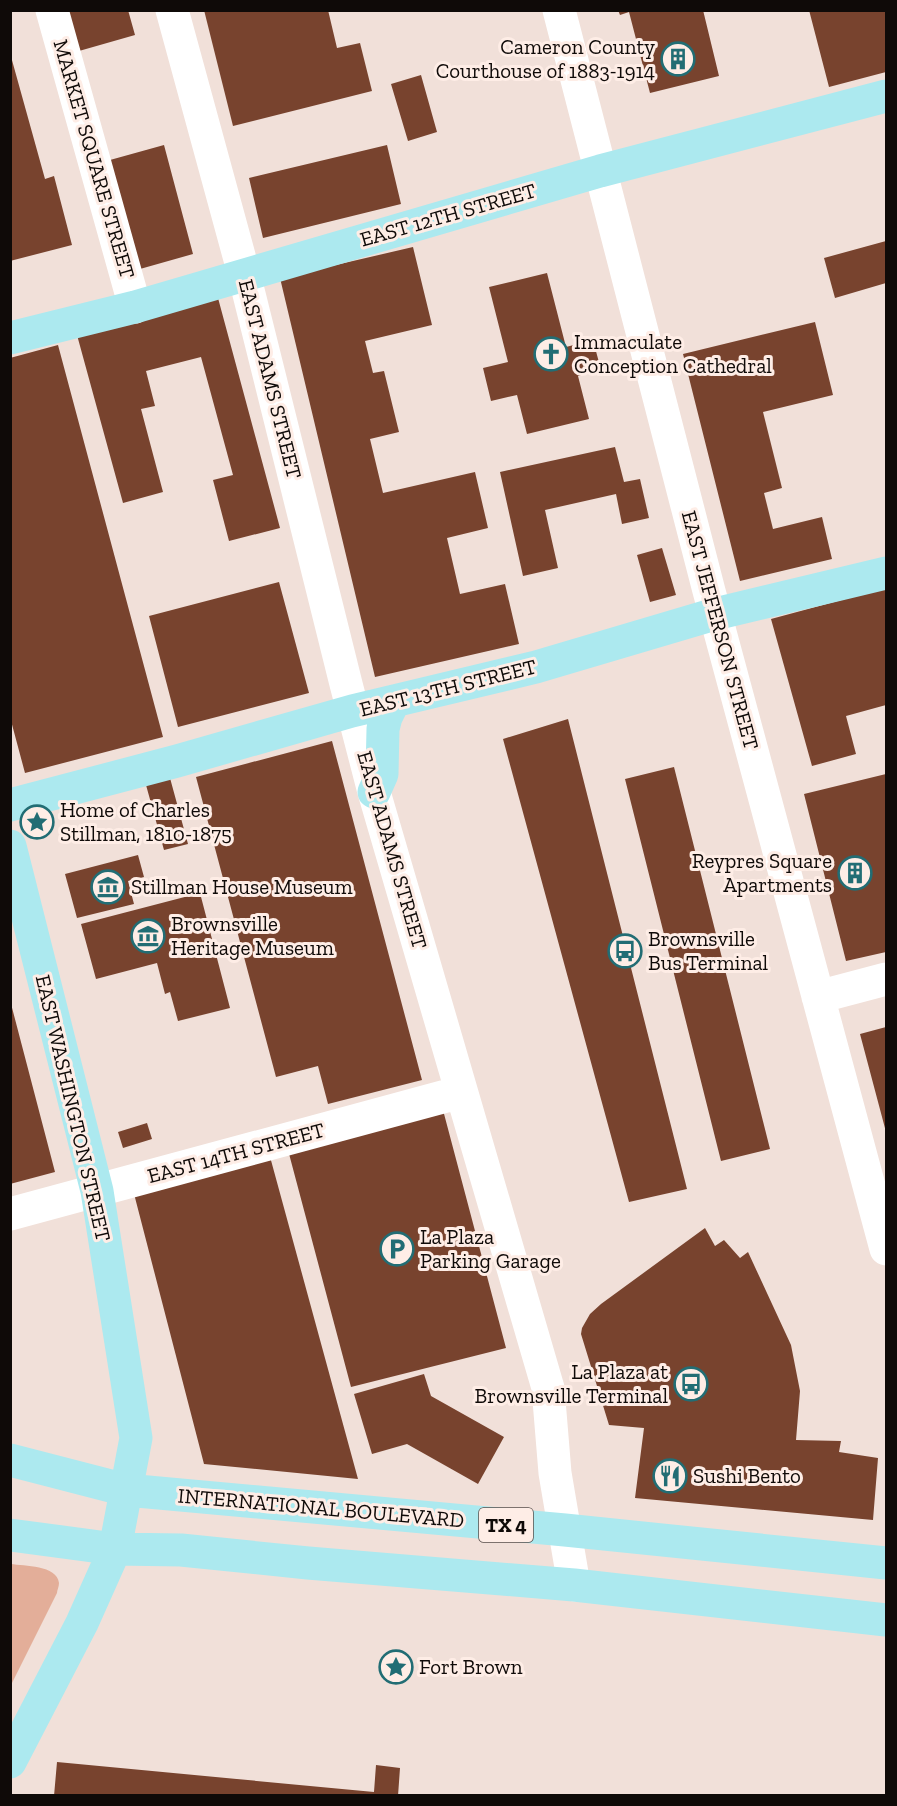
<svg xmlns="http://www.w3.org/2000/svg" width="897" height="1806" viewBox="0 0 897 1806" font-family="'Zilla Slab',serif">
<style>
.green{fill:#e3ae99}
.building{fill:#78432e}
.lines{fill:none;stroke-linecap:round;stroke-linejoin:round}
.minor{stroke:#fff;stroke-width:33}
.major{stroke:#ace9ef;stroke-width:33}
.labels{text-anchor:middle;stroke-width:6;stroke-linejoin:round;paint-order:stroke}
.shield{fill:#feede6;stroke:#574e4b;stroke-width:1.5}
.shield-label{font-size:20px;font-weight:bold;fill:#0f0a08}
.poi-label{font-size:21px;fill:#0f0a08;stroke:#feede6;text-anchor:start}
.street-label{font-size:21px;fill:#0f0a08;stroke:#feede6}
</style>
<rect width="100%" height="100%" fill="#f1e0d9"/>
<path class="green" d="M 11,1564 C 24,1566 57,1565 59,1583 C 59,1587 57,1590 57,1593 L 11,1685 Z"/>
<path class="building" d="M 67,10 L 128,10 L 135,35 L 79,51 Z
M 204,10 L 328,10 L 337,48 L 360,43 L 372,91 L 233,126 Z
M 618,10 L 703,10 L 719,76 L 650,93 L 629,12 L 620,15 Z
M 809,10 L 886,10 L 886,72 L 829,87 Z
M 10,53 L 45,179 L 54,176 L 72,245 L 10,261 Z
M 421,75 L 437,132 L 408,141 L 391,84 Z
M 164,145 L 193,254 L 140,269 L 110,160 Z
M 387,145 L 401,204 L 263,238 L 249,178 Z
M 886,241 L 886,283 L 835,298 L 824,258 Z
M 413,247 L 432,325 L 365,341 L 373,373 L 384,371 L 399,432 L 370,439 L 383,493 L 475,472 L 488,528 L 447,538 L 460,594 L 505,584 L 519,644 L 375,677 L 280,278 Z
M 547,273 L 566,347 L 593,340 L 601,370 L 578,376 L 589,419 L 527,434 L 517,395 L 491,401 L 483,368 L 508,362 L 489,287 Z
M 218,298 L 280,528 L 229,541 L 213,480 L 233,475 L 201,357 L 146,371 L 155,406 L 141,409 L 163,492 L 123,503 L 77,335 Z
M 815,322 L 833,395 L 763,412 L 782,488 L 764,493 L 773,529 L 822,517 L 832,559 L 740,581 L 683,354 Z
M 58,345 L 163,737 L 25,773 L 10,717 L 10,358 Z
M 615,447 L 624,482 L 640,479 L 649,518 L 622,524 L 616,494 L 545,510 L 558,568 L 523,576 L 500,472 Z
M 662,548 L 676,595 L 650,602 L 637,555 Z
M 279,582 L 309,693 L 178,727 L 149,616 Z
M 886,588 L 886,705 L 846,716 L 856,754 L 812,766 L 771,619 Z
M 568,719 L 687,1189 L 629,1202 L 503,739 Z
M 332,741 L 422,1080 L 328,1104 L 318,1066 L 276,1077 L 196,777 Z
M 674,767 L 770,1149 L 721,1161 L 625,779 Z
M 886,774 L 886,952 L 846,961 L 804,794 Z
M 170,778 L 188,844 L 164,850 L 146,785 Z
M 138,855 L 144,877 L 128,881 L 134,904 L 77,918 L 65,874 Z
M 200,893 L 230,1008 L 178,1021 L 170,992 L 165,994 L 157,963 L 96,979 L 81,924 Z
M 10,1000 L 55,1172 L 10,1184 Z
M 886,1027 L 886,1132 L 860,1034 Z
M 443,1110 L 506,1348 L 351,1387 L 288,1150 Z
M 147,1123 L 152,1139 L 123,1148 L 118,1132 Z
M 269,1153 L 358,1479 L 204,1464 L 132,1186 Z
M 705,1228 L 715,1246 L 724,1240 L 740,1258 L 748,1252 L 791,1345 L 800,1391 L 796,1440 L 841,1441 L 839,1452 L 878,1458 L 873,1520 L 635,1498 L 644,1428 L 609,1425 L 581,1334 L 582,1328 L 590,1314 L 601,1304 Z
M 424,1374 L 431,1396 L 504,1437 L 478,1484 L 407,1444 L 372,1454 L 354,1394 Z
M 57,1762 L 374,1792 L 376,1765 L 400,1768 L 398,1796 L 54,1796 Z"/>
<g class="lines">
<path class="minor" d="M 52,10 L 135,307
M 172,10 L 244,274 L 346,684 L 374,792 L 548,1388 L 555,1473 L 574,1585
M 559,10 L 709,591 L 886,1249
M 818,997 L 886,979
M 10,1214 L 461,1092"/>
<path class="major" d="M 10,338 L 135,307 L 600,171 L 886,96
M 374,792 L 382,774 L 383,729 L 386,717 L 394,701
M 10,805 L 177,761 L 352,711 L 536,667 L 715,614 L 886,573
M 10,846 L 97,1191 L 136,1438 L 115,1549 L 82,1623 L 10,1762
M 10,1460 L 126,1490 L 565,1530 L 886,1563
M 10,1535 L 115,1549 L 181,1550 L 308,1563 L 574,1585 L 886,1620"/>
</g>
<defs>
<g id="building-ring" transform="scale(1.725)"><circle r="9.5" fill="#feede6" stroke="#226d74" stroke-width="1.5"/><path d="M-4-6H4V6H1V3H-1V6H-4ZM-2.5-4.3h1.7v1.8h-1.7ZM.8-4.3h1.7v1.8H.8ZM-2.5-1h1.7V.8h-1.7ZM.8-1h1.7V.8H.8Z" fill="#226d74"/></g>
<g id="church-ring" transform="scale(1.725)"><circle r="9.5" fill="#feede6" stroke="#226d74" stroke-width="1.5"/><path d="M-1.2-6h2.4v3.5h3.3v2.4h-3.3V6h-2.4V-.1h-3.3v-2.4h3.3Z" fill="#226d74"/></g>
<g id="sight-ring" transform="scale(1.725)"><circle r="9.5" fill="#feede6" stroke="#226d74" stroke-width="1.5"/><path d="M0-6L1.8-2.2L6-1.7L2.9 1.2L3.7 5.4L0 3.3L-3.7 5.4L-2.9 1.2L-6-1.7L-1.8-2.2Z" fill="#226d74"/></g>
<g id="museum-ring" transform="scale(1.725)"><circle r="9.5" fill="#feede6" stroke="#226d74" stroke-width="1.5"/><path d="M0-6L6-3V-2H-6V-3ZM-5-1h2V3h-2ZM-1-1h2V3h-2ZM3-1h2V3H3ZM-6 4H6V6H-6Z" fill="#226d74"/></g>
<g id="bus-ring" transform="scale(1.725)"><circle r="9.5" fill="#feede6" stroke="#226d74" stroke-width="1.5"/><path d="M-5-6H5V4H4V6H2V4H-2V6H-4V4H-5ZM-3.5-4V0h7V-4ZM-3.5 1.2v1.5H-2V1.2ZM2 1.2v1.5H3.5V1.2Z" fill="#226d74"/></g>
<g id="parking-ring" transform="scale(1.725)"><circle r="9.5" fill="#feede6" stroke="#226d74" stroke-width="1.5"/><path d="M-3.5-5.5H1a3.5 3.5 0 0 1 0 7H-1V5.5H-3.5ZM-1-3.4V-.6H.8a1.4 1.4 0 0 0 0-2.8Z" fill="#226d74"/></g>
<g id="restaurant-ring" transform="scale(1.725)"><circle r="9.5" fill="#feede6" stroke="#226d74" stroke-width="1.5"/><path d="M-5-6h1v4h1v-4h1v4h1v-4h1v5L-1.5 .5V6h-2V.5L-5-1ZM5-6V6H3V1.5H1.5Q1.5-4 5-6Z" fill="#226d74"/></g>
</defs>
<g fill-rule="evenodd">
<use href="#building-ring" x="678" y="59"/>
<use href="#church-ring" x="551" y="354"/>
<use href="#sight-ring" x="37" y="822"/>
<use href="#building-ring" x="855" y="873"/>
<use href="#museum-ring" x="108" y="887"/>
<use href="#museum-ring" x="148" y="936"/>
<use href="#bus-ring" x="625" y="951"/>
<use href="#parking-ring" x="397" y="1249"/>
<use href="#bus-ring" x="691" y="1384"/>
<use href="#restaurant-ring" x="670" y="1476"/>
<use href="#sight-ring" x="396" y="1667"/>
</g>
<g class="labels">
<rect class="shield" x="479" y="1508" width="54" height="34" rx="4.5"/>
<g class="shield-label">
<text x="506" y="1532">TX 4</text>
</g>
<g class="poi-label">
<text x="655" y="54" text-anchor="end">Cameron County<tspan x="655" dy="24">Courthouse of 1883-1914</tspan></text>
<text x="574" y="349">Immaculate<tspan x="574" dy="24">Conception Cathedral</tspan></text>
<text x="60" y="817">Home of Charles<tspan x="60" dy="24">Stillman, 1810-1875</tspan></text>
<text x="832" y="868" text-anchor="end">Reypres Square<tspan x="832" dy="24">Apartments</tspan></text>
<text x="131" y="894">Stillman House Museum</text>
<text x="171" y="931">Brownsville<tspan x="171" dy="24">Heritage Museum</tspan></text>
<text x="648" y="946">Brownsville<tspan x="648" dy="24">Bus Terminal</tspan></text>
<text x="420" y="1244">La Plaza<tspan x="420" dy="24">Parking Garage</tspan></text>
<text x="668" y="1379" text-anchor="end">La Plaza at<tspan x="668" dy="24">Brownsville Terminal</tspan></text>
<text x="693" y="1483">Sushi Bento</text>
<text x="419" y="1674">Fort Brown</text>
</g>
<g class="street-label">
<text transform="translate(94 159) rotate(74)" y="7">MARKET SQUARE STREET</text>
<text transform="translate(448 215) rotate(-16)" y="7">EAST 12TH STREET</text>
<text transform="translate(270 379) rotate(76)" y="7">EAST ADAMS STREET</text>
<text transform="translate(720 630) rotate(75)" y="7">EAST JEFFERSON STREET</text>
<text transform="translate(448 688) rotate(-14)" y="7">EAST 13TH STREET</text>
<text transform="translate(392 850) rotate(74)" y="7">EAST ADAMS STREET</text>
<text transform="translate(73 1108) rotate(77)" y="7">EAST WASHINGTON STREET</text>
<text transform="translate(236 1153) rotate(-15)" y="7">EAST 14TH STREET</text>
<text transform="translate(321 1508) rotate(5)" y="7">INTERNATIONAL BOULEVARD</text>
</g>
</g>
<rect width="897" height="1806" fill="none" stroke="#0f0a08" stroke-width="24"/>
</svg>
